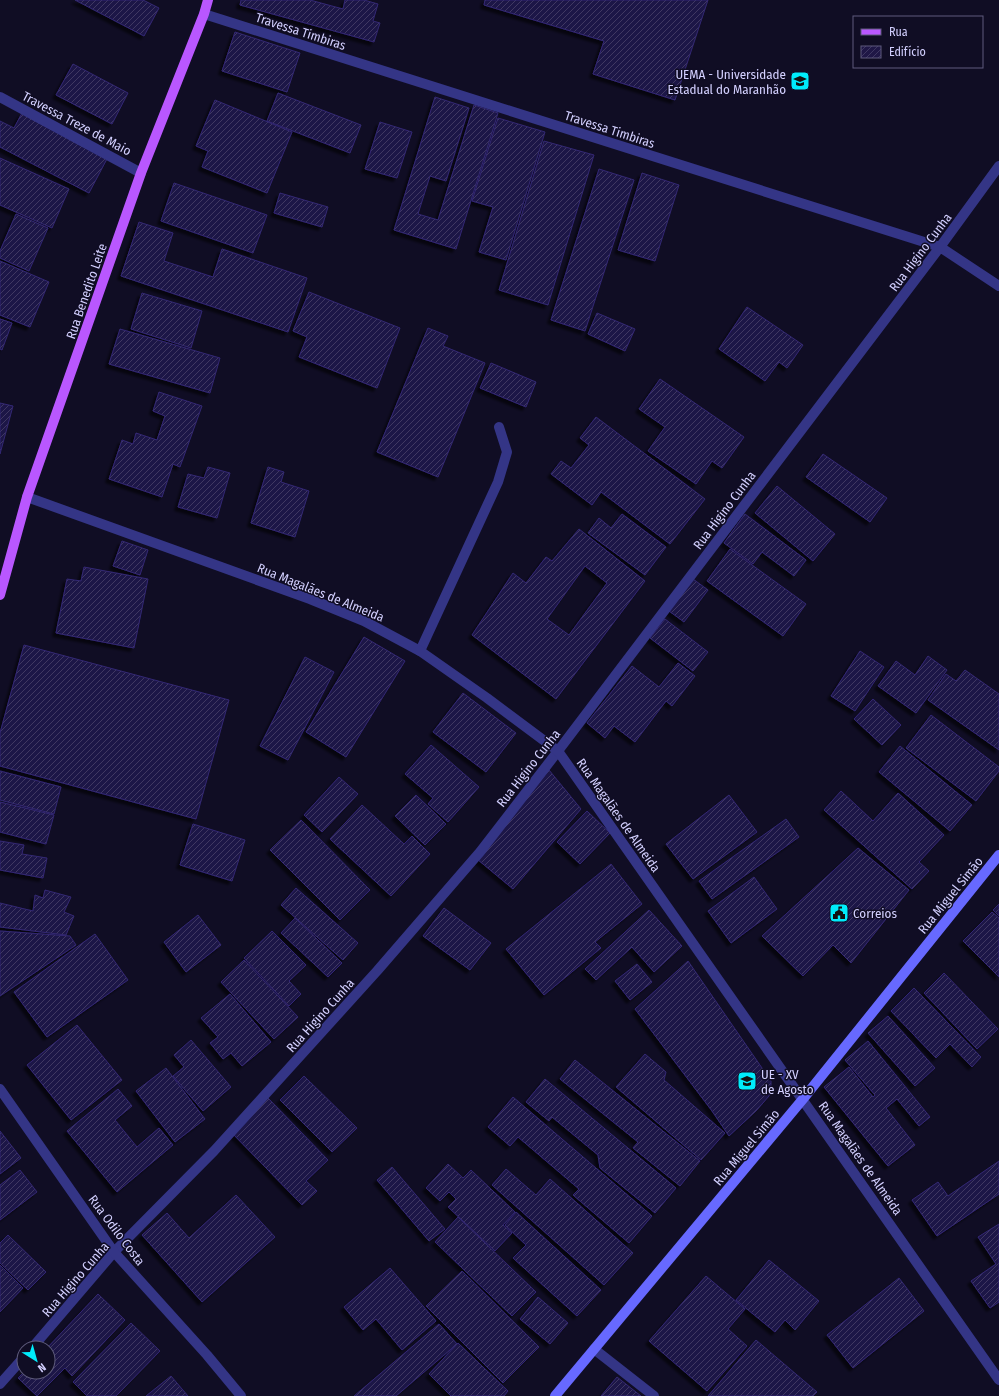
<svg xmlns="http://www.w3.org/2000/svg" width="999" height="1396" viewBox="0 0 999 1396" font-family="'Fira Sans Condensed',sans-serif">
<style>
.building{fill:url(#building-hatch);stroke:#332874;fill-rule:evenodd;filter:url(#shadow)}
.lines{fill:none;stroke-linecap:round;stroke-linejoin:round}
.service{stroke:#343586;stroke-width:10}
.minor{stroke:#343586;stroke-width:10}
.tertiary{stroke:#343586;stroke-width:10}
.secondary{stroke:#6769ff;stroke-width:10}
.primary{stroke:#b957ff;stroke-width:10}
.labels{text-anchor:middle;stroke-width:3;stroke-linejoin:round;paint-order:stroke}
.street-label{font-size:13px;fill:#d3d0ff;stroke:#100d24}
.poi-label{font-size:13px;fill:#d3d0ff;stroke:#100d24;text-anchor:start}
</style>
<defs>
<pattern id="building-hatch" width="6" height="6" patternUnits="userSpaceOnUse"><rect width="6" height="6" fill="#1f1746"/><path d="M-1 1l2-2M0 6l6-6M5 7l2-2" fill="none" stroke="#3f3862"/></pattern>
<filter id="shadow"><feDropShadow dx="-3.5" dy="3.5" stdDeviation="1" flood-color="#0009"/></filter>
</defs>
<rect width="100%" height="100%" fill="#100d24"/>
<path class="building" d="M 75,0 L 143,0 L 159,8 L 144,36 Z
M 241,0 L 310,0 L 343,9 L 345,0 L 364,0 L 378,4 L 373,21 L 380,23 L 374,42 L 240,5 Z
M 485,0 L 708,0 L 675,100 L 593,74 L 604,41 L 484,5 Z
M 235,32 L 300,53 L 287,92 L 222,71 Z
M 73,64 L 128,93 L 112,124 L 56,95 Z
M 278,93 L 361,125 L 350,153 L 267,121 Z
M 435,97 L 469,108 L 446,181 L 430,176 L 418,214 L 438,220 L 474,105 L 498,113 L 456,249 L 394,230 Z
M 215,100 L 292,132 L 267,193 L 202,167 L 208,151 L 196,146 Z
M 22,113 L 108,157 L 89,193 L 0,147 L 0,121 L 14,128 Z
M 498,118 L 545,132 L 506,260 L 479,252 L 493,207 L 472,201 Z
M 380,122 L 412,132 L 397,178 L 365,169 Z
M 544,141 L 594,155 L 548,305 L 499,290 Z
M 0,158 L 69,189 L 52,228 L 0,205 Z
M 599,169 L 634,180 L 585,331 L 551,320 Z
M 642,173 L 679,185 L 655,261 L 618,250 Z
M 174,183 L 267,215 L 253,253 L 161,221 Z
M 280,193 L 328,207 L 322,227 L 274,213 Z
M 16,214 L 48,228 L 29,271 L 0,258 L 0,251 Z
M 139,222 L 173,233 L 164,261 L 213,277 L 222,249 L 307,278 L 288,332 L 121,276 Z
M 0,261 L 49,282 L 30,327 L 0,315 Z
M 309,292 L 400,328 L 377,388 L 299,357 L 307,337 L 293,331 Z
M 142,293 L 202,311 L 191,348 L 131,329 Z
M 747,307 L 803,345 L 787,368 L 779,362 L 765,381 L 719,349 Z
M 597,313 L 635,329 L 625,351 L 588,334 Z
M 0,319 L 12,323 L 2,350 L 0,349 Z
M 428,328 L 448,336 L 443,346 L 485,363 L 438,477 L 377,452 Z
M 120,329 L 220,358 L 210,393 L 109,364 Z
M 491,363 L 536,382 L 526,407 L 480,388 Z
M 660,379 L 744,437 L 722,468 L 712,461 L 696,484 L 648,451 L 665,427 L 639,409 Z
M 159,392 L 202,406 L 180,467 L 173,464 L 162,497 L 109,479 L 122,440 L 133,444 L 136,433 L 157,440 L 165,416 L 153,411 Z
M 0,403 L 13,406 L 0,454 Z
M 596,417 L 705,499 L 670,544 L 601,492 L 592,505 L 551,474 L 561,461 L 571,468 L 589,445 L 580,438 Z
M 823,454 L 887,498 L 870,522 L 806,477 Z
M 208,467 L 230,473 L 217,518 L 178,507 L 188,474 L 204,478 Z
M 268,467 L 284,472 L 281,482 L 309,491 L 295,537 L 251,523 Z
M 777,486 L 835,534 L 813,561 L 755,513 Z
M 622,514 L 666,547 L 645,575 L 588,533 L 599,518 L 611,528 Z
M 745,514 L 806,560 L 794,576 L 762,552 L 753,564 L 724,543 Z
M 579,529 L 645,581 L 556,699 L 472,635 L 513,573 L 526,583 L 546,557 L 552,561 ZM 585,566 L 607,583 L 569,635 L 547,619 Z
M 122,541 L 148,550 L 140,575 L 113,566 Z
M 730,549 L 806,604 L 783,636 L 707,581 Z
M 84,567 L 148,579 L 134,648 L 56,633 L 67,579 L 81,581 Z
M 693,579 L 708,590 L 684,622 L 669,611 Z
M 665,619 L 708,652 L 693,671 L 650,638 Z
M 364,637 L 405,661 L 346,757 L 306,732 Z
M 24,645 L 229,700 L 196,819 L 0,766 L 0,733 Z
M 860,651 L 884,667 L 855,711 L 831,696 Z
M 928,656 L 947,670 L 916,713 L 878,686 L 896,661 L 915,675 Z
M 305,657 L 334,672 L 288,760 L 260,746 Z
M 678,663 L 695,676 L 672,706 L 666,701 L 635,742 L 614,726 L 605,738 L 587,723 L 632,666 L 659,687 Z
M 965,670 L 999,694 L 999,750 L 928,700 L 946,674 L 956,681 Z
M 463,693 L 516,733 L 486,772 L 433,732 Z
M 873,699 L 901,725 L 882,745 L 854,719 Z
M 931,715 L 999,767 L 999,771 L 976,801 L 906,748 Z
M 431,745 L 479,787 L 448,822 L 428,804 L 433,798 L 405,774 Z
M 900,746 L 972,805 L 950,831 L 879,772 Z
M 549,770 L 581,809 L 513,889 L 477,859 Z
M 0,771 L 61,787 L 54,814 L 0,800 Z
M 339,777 L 358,794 L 322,832 L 304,815 Z
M 841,791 L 873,821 L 898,793 L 944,835 L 919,862 L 929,871 L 912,889 L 824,810 Z
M 416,795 L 446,824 L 425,845 L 395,816 Z
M 729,795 L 757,832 L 693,879 L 666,844 Z
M 0,802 L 54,815 L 46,844 L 0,832 Z
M 362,805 L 404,844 L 412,836 L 430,854 L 391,896 L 330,839 Z
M 587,811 L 610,833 L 580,864 L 557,842 Z
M 786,819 L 799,837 L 712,899 L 699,881 Z
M 301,820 L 370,890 L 340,920 L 270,850 Z
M 193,824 L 245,840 L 232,881 L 180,865 Z
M 0,841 L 24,845 L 22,854 L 47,858 L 43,878 L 0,870 Z
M 858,848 L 909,890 L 851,963 L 833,945 L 803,976 L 762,936 Z
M 611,864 L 642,904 L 595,942 L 601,948 L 544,995 L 506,949 Z
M 754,877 L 777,909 L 731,943 L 708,911 Z
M 296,888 L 358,943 L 343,960 L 281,905 Z
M 45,890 L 71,897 L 64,912 L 74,916 L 66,935 L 0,927 L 0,903 L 33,911 L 35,895 L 43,898 Z
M 999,904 L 999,916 L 993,910 Z
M 444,908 L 491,943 L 470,970 L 423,936 Z
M 649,910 L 682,946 L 654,972 L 632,947 L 596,980 L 585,969 Z
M 992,912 L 999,918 L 999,977 L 963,941 Z
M 198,915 L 221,945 L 186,972 L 164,942 Z
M 295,918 L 342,963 L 328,977 L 281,933 Z
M 0,931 L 70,936 L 76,945 L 0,996 Z
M 272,931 L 306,965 L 289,981 L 301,994 L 289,1006 L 244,958 Z
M 95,934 L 128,980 L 47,1037 L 14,992 Z
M 244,960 L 298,1017 L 274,1039 L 221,982 Z
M 688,961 L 771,1081 L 771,1089 L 769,1096 L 756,1111 L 729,1136 L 712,1111 L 635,1009 Z
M 637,964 L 652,982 L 630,1000 L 615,981 Z
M 944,973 L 998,1029 L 977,1049 L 924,993 Z
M 914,988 L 981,1057 L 972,1067 L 950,1044 L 936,1058 L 891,1011 Z
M 230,994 L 271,1042 L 242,1066 L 231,1053 L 223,1059 L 210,1043 L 218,1037 L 201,1018 Z
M 888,1016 L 935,1068 L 915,1086 L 868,1033 Z
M 77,1025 L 122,1080 L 71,1120 L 27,1065 Z
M 191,1040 L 231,1087 L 203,1111 L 173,1076 L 184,1067 L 174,1055 Z
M 868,1041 L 930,1117 L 919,1126 L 897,1099 L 886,1108 L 915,1145 L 888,1166 L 824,1087 L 849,1067 L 873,1097 L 875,1095 L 845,1060 Z
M 645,1054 L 666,1072 L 664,1080 L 725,1133 L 701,1160 L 616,1087 Z
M 575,1060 L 700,1161 L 680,1186 L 633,1148 L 638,1142 L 560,1079 Z
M 166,1068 L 205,1119 L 175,1142 L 136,1091 Z
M 304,1076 L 357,1128 L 332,1152 L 280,1100 Z
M 545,1079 L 676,1188 L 655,1213 L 600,1168 L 598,1155 L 552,1117 L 549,1121 L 526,1102 Z
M 118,1089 L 132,1106 L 115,1120 L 137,1147 L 159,1128 L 173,1145 L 117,1192 L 67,1131 Z
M 513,1097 L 652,1216 L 629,1243 L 573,1195 L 579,1189 L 518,1137 L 510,1146 L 488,1127 Z
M 268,1098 L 328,1160 L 306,1181 L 317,1191 L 302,1205 L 232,1133 Z
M 0,1131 L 21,1158 L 0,1174 Z
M 999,1161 L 999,1194 L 937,1236 L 912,1200 L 938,1182 L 948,1196 Z
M 448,1164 L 463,1178 L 471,1170 L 515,1212 L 503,1225 L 512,1233 L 495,1251 L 448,1207 L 456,1199 L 449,1192 L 440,1201 L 426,1188 Z
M 392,1167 L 445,1229 L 429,1241 L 377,1180 Z
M 506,1169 L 536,1195 L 550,1179 L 633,1253 L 604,1285 L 492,1185 Z
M 20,1170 L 37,1192 L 0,1220 L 0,1185 Z
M 236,1195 L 275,1237 L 202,1302 L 142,1235 L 167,1213 L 189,1238 Z
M 516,1212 L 601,1290 L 577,1316 L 513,1258 L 526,1245 L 505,1225 Z
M 458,1217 L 536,1292 L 512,1316 L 435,1242 Z
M 999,1224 L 999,1302 L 990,1308 L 971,1281 L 996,1264 L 978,1237 Z
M 8,1235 L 46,1272 L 28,1290 L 0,1263 L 0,1243 Z
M 769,1260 L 819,1301 L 795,1330 L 785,1320 L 775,1332 L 736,1300 Z
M 0,1265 L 23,1288 L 0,1312 Z
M 390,1268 L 436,1321 L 402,1350 L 376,1319 L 363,1330 L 344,1307 Z
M 462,1271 L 539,1347 L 503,1383 L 426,1306 Z
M 706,1276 L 745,1309 L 728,1329 L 747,1346 L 707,1391 L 649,1341 Z
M 899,1278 L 924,1311 L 853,1368 L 827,1335 Z
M 98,1294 L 125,1320 L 72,1376 L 65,1368 L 37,1396 L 18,1378 L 24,1372 L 48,1372 L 48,1348 L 47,1348 Z
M 538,1297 L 568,1323 L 550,1344 L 520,1319 Z
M 131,1323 L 160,1351 L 116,1396 L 87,1396 L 73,1382 Z
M 439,1324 L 457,1344 L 396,1396 L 354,1396 Z
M 756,1340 L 817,1392 L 813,1396 L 708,1396 Z
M 458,1343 L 508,1391 L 504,1396 L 451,1396 L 429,1374 Z
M 171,1376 L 188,1396 L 146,1396 Z
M 617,1377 L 641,1396 L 601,1396 Z"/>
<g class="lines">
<path class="service" d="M 420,651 L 498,482 L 507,452 L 499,427
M 594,1349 L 654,1396"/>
<path class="minor" d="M 204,14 L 940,247 L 999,286
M 0,97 L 141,173
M 32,1348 L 114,1252 L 214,1151 L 377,971 L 480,852 L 558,751 L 940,247 L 999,166
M 0,1384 L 24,1357"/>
<path class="tertiary" d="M 27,497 L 310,599 L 364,621 L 420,651 L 487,698 L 558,751 L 999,1380
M 0,1089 L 114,1252 L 207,1355 L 241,1396"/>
<path class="secondary" d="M 555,1396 L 803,1099 L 999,855"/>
<path class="primary" d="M 0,595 L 27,497 L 141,173 L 204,14 L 208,0"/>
</g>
<defs>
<g id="university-square" transform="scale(1)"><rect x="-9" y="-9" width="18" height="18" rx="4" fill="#00ecfb" stroke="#100d24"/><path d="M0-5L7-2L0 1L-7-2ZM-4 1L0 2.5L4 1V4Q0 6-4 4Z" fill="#111"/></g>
<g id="civic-square" transform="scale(1)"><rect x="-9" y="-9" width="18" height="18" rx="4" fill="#00ecfb" stroke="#100d24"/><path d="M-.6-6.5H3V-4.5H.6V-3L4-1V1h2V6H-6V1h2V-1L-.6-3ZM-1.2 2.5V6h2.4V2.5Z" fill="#111"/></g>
<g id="school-square" transform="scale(1)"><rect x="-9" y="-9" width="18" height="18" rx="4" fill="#00ecfb" stroke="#100d24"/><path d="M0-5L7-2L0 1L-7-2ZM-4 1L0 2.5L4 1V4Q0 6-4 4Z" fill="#111"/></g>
</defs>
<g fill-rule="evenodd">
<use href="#university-square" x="800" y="81"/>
<use href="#civic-square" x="839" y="913"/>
<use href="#school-square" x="747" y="1081"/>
</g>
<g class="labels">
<g class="street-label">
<text transform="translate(301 31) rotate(18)" y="5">Travessa Timbiras</text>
<text transform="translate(77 123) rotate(28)" y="5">Travessa Treze de Maio</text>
<text transform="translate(610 129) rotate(18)" y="5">Travessa Timbiras</text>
<text transform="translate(920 252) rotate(-53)" y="5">Rua Higino Cunha</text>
<text transform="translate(86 291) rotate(-71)" y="5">Rua Benedito Leite</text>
<text transform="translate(724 510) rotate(-53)" y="5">Rua Higino Cunha</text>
<text transform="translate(321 592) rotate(22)" y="5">Rua Magalães de Almeida</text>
<text transform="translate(528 768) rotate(-52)" y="5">Rua Higino Cunha</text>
<text transform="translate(619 815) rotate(55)" y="5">Rua Magalães de Almeida</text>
<text transform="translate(950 895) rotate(-51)" y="5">Rua Miguel Simão</text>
<text transform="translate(320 1015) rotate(-48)" y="5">Rua Higino Cunha</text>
<text transform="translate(746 1147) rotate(-50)" y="5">Rua Miguel Simão</text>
<text transform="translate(861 1158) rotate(55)" y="5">Rua Magalães de Almeida</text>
<text transform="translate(117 1230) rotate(53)" y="5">Rua Odilo Costa</text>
<text transform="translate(75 1279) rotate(-49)" y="5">Rua Higino Cunha</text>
</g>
<g class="poi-label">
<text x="786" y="79" text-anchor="end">UEMA - Universidade<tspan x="786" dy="15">Estadual do Maranhão</tspan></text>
<text x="853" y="918">Correios</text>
<text x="761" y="1079">UE - XV<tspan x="761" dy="15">de Agosto</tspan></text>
</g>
</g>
<rect x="853" y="16" width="130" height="52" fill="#100d24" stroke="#5e5b7c"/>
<rect x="861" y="29" width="20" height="6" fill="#b957ff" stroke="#5e5b7c"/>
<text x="889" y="36" font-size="12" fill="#d3d0ff">Rua</text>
<rect x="861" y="46" width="20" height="12" fill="url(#building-hatch)" stroke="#5e5b7c"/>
<text x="889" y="56" font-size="12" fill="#d3d0ff">Edifício</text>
<g transform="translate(36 1360) rotate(143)"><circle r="19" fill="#100d24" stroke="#5e5b7c"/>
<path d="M0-3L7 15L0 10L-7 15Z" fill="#00ecfb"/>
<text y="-6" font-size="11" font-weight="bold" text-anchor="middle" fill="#d3d0ff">N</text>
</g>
</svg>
